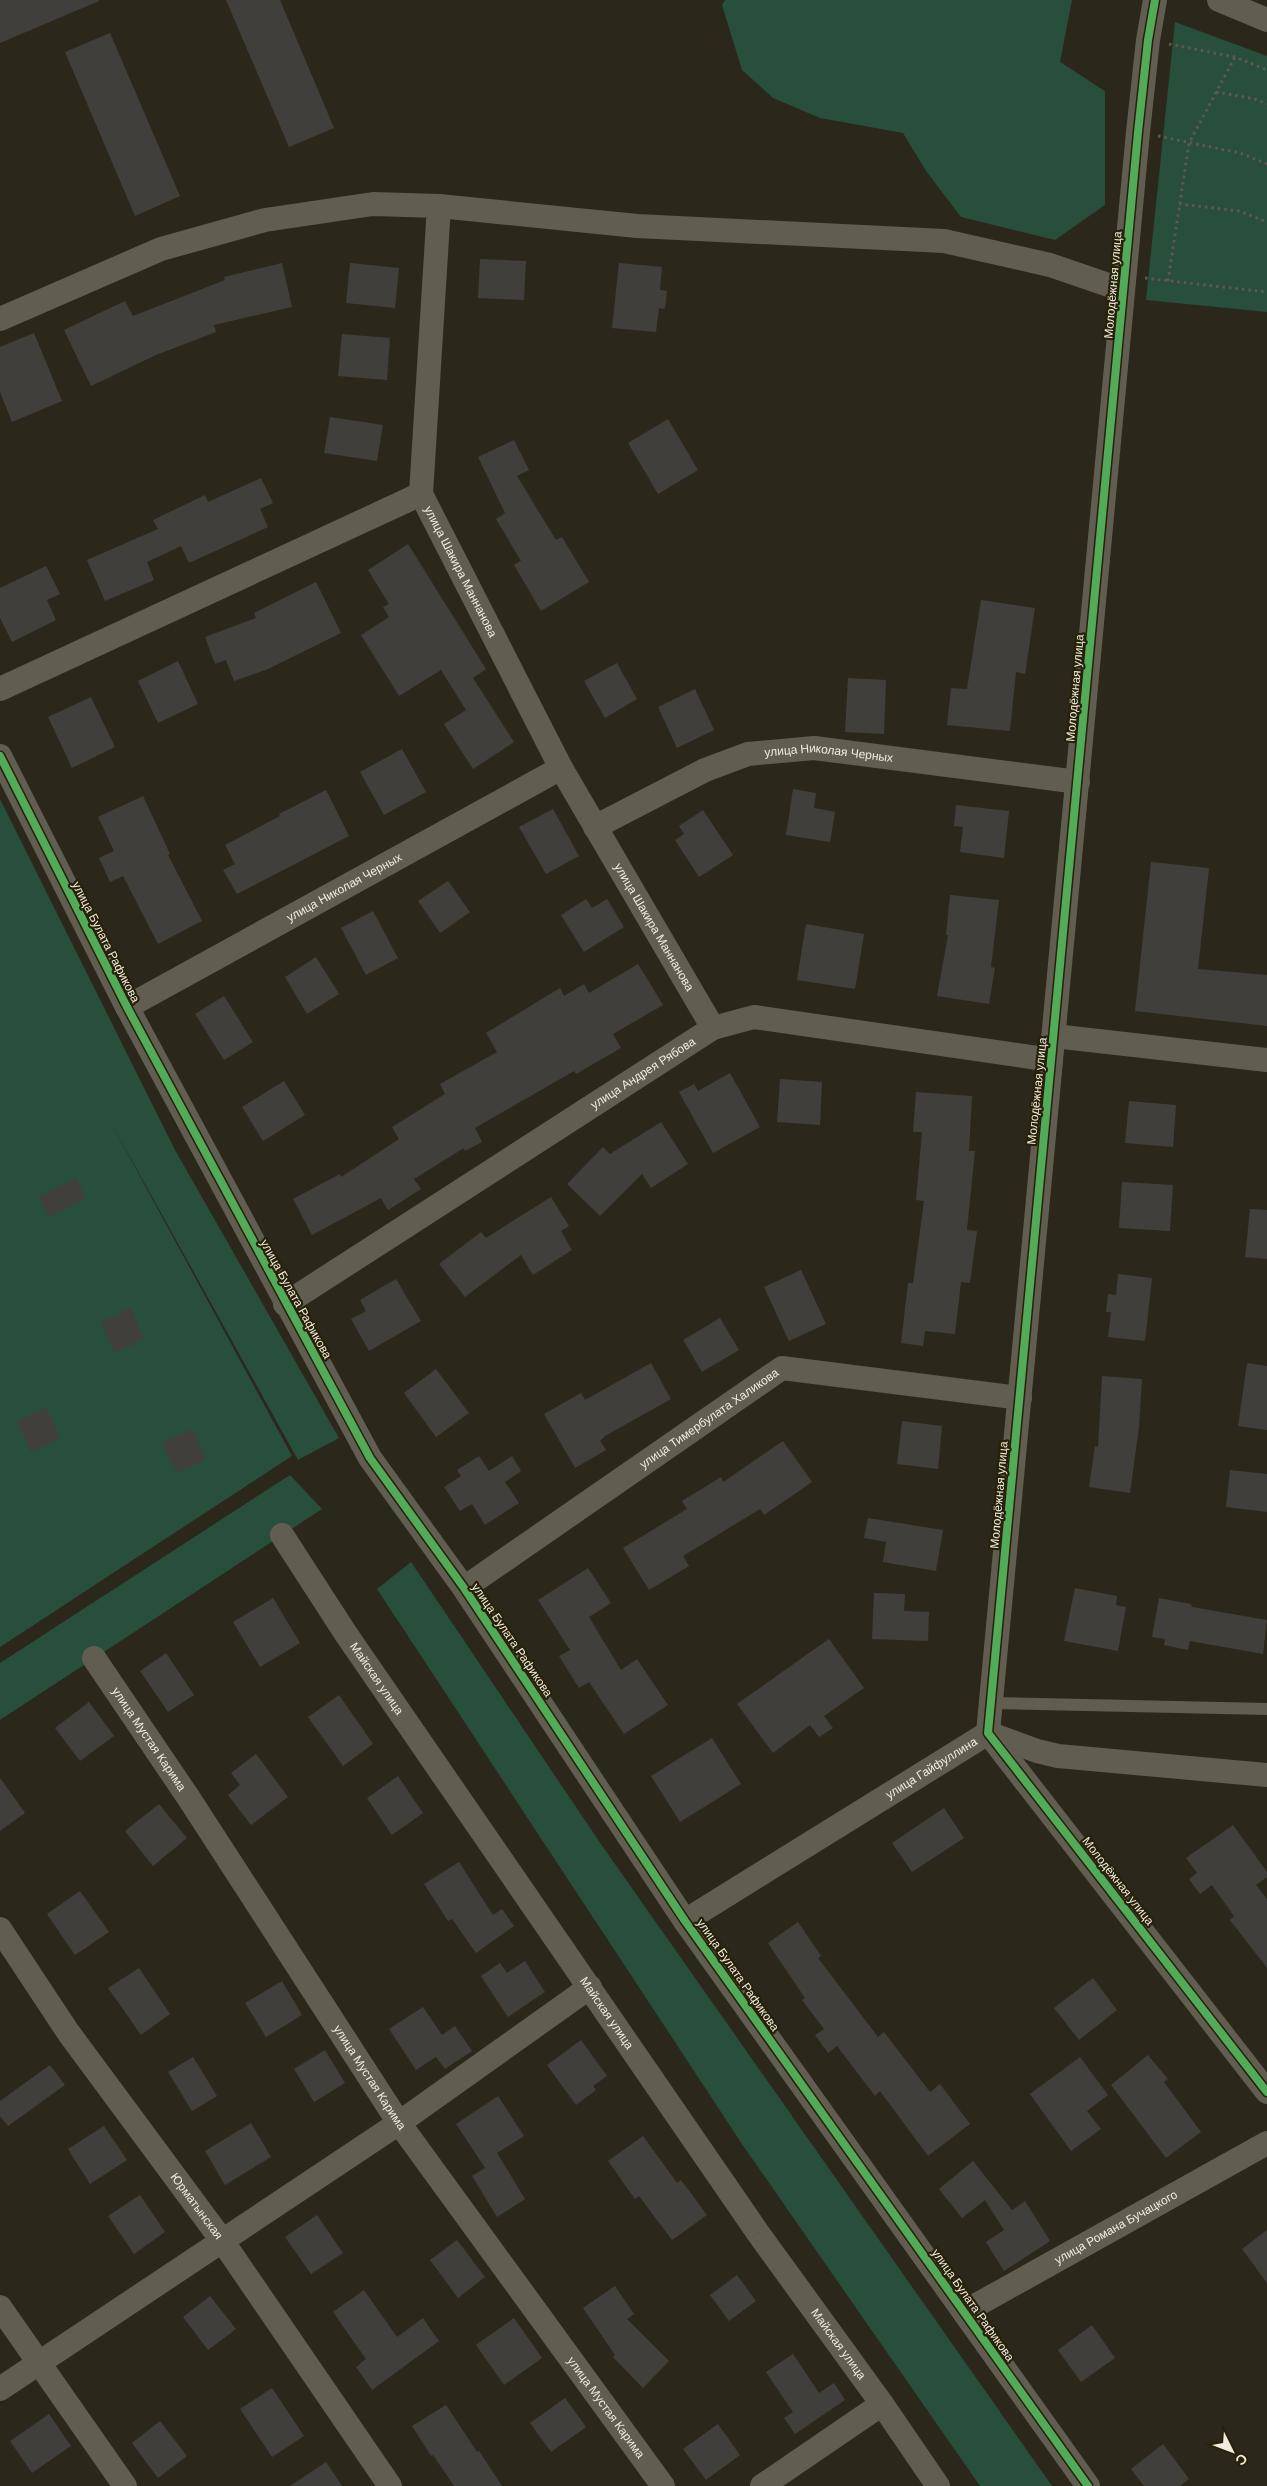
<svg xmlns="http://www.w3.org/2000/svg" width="1267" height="2486" viewBox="0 0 1267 2486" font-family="'DM Sans',sans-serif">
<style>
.green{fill:#284e3c}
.building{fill:#413f3c}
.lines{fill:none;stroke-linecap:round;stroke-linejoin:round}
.path{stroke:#5e594e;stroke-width:3;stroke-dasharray:2.5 4;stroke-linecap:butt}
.lane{stroke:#615d50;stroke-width:12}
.street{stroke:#615d50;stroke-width:24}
.cycleway-casing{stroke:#28210a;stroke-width:11}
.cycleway{stroke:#51ab58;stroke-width:8}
.labels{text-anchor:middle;stroke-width:4.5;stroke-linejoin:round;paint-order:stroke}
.street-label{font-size:12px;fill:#f1ecde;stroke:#28210a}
</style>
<rect width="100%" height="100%" fill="#2b281b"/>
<path class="green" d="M 725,0 L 1072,0 L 1060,62 L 1105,91 L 1105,205 L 1055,240 L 961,217 L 926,171 L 903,133 L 820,118 L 773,98 L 742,70 L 722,5 Z
M 1175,22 L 1267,56 L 1267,312 L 1146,300 Z
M 0,799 L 175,1150 L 339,1438 L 298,1460 L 110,1121 L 292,1456 L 0,1647 Z
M 290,1475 L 322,1509 L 0,1720 L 0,1663 Z
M 411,1562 L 603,1847 L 1052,2486 L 980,2486 L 744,2147 L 377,1589 Z"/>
<path class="building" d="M 0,0 L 99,0 L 99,1 L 0,43 Z
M 226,0 L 280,0 L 334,128 L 289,147 Z
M 110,33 L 180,196 L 135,216 L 65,52 Z
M 480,259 L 526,261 L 524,300 L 478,298 Z
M 282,263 L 292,307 L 214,325 L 216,332 L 156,355 L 91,386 L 64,330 L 125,301 L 133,316 L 225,280 L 224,277 Z
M 350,263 L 399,268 L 395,308 L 346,303 Z
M 619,263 L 662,267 L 660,290 L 667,291 L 665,309 L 659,308 L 656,332 L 612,328 Z
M 34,333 L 62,401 L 12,422 L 0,392 L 0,347 Z
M 342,334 L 390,338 L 387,380 L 338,376 Z
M 330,417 L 383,425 L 377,461 L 324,453 Z
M 668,419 L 698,470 L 658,494 L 628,443 Z
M 514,440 L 529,470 L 517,476 L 556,540 L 562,537 L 589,582 L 541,611 L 514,565 L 521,561 L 496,519 L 505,513 L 478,457 Z
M 261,478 L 273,503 L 260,509 L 268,527 L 189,563 L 181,546 L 147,562 L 154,580 L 105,601 L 87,560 L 158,529 L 153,520 L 205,495 L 208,502 Z
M 408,544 L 486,669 L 473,678 L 514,742 L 473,769 L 444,724 L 466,710 L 441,670 L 399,696 L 361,635 L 389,617 L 383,607 L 389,604 L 368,570 Z
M 46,566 L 60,594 L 47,600 L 56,620 L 12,642 L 0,618 L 0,588 Z
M 316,582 L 341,633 L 268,669 L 234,681 L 226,660 L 215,664 L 205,637 L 256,618 L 254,613 Z
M 981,600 L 1035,608 L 1025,674 L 1016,672 L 1010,731 L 947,725 L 951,688 L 967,689 Z
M 178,661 L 198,704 L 158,723 L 138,681 Z
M 617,663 L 637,699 L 605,718 L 584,681 Z
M 848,678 L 886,680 L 884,734 L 845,732 Z
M 695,689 L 714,730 L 677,748 L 658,707 Z
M 91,697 L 115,747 L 72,768 L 48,717 Z
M 402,749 L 426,792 L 384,815 L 360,772 Z
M 793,789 L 816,793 L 814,808 L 835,812 L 830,842 L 786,835 Z
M 326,790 L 349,836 L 237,894 L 223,870 L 235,864 L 225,845 L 280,816 L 279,814 Z
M 143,796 L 170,854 L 168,855 L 202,921 L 158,944 L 123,876 L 110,882 L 99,858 L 114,851 L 98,817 Z
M 956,805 L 1009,811 L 1004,858 L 960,852 L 963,827 L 954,826 Z
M 553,809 L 579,856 L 546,874 L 519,827 Z
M 703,810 L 733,855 L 699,877 L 675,840 L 684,834 L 679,826 Z
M 1151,862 L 1209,868 L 1198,969 L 1267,975 L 1267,1026 L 1135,1011 Z
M 448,881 L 470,912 L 440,933 L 418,901 Z
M 950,895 L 999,900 L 991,967 L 995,968 L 989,1004 L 937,996 L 948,935 L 946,935 Z
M 586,899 L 592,908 L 607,899 L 624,927 L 584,952 L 561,915 Z
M 373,911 L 398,958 L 366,975 L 341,928 Z
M 806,924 L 864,934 L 855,989 L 797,980 Z
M 316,957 L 339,994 L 307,1014 L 285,977 Z
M 638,964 L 663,1005 L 613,1034 L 621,1048 L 576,1074 L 574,1071 L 475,1128 L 482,1142 L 465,1151 L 464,1148 L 414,1179 L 421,1189 L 388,1210 L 381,1198 L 312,1235 L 293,1199 L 340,1174 L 341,1177 L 399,1139 L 392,1127 L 445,1094 L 440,1084 L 497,1052 L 486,1033 L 560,988 L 564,996 L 584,984 L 589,993 Z
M 224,996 L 253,1042 L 224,1060 L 195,1014 Z
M 730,1073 L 760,1127 L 713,1153 L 679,1092 L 694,1084 L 698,1091 Z
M 780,1079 L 822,1082 L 820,1125 L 777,1122 Z
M 284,1081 L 305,1115 L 263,1141 L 242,1107 Z
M 916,1092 L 972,1096 L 969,1151 L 975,1151 L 967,1230 L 977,1231 L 970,1283 L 961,1282 L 955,1334 L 925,1331 L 923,1346 L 901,1343 L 908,1283 L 913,1283 L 924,1201 L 916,1200 L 922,1132 L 913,1132 Z
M 1129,1101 L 1176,1105 L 1173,1147 L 1125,1143 Z
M 661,1122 L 688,1164 L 651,1188 L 642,1174 L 600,1216 L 567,1184 L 603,1147 L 610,1154 Z
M 76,1178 L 86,1198 L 49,1217 L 38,1197 Z
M 1122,1182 L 1173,1185 L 1170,1231 L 1119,1228 Z
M 551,1197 L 569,1226 L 561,1231 L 572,1250 L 533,1275 L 521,1255 L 465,1297 L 439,1264 L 481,1232 L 486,1238 Z
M 1250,1209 L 1267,1210 L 1267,1259 L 1245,1257 Z
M 801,1270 L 826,1324 L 789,1341 L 764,1287 Z
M 1118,1274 L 1152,1278 L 1145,1341 L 1108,1337 L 1111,1312 L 1106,1312 L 1108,1294 L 1116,1295 Z
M 396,1279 L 421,1321 L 369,1351 L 351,1319 L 366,1311 L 360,1300 Z
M 130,1308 L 144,1339 L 115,1353 L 101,1322 Z
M 720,1318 L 739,1350 L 702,1372 L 683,1340 Z
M 651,1363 L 671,1399 L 605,1436 L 600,1441 L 606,1450 L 575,1468 L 544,1414 L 581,1393 L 585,1400 Z
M 1247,1363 L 1267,1366 L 1267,1430 L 1238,1426 Z
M 436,1369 L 469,1413 L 436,1437 L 404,1393 Z
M 1102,1376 L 1142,1379 L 1139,1427 L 1130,1493 L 1089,1487 L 1095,1446 L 1098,1447 Z
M 46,1407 L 60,1438 L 31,1452 L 17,1421 Z
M 902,1421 L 942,1426 L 938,1469 L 897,1464 Z
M 192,1429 L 206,1460 L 176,1473 L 162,1443 Z
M 783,1441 L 812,1482 L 764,1515 L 760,1509 L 683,1556 L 689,1566 L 649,1590 L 623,1548 L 687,1509 L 682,1501 L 721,1477 L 723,1482 Z
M 479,1456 L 489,1471 L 512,1456 L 521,1471 L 505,1482 L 519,1503 L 485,1525 L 472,1504 L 460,1511 L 444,1487 L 461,1476 L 457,1470 Z
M 1230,1470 L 1267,1474 L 1267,1512 L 1226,1507 Z
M 868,1518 L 943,1530 L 936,1571 L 883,1562 L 886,1542 L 864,1538 Z
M 588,1568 L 611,1603 L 589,1617 L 621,1670 L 637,1659 L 668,1705 L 624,1734 L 589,1682 L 579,1688 L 559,1656 L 570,1650 L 538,1600 Z
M 1075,1588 L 1117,1596 L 1116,1605 L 1126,1607 L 1118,1651 L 1064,1641 Z
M 874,1593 L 905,1594 L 904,1611 L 929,1612 L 928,1641 L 872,1639 Z
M 273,1598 L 300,1643 L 260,1667 L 233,1622 Z
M 1159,1598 L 1191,1604 L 1192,1607 L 1267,1620 L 1263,1654 L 1190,1641 L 1188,1650 L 1164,1645 L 1165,1639 L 1152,1637 Z
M 829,1639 L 864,1688 L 824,1716 L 833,1728 L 819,1737 L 810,1725 L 773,1753 L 737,1704 Z
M 166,1653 L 194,1695 L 168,1712 L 140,1671 Z
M 339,1695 L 373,1744 L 343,1766 L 308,1717 Z
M 89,1702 L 114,1736 L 80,1761 L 55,1728 Z
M 712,1738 L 741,1784 L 680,1822 L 651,1776 Z
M 256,1754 L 288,1797 L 251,1825 L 228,1795 L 240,1785 L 231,1773 Z
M 398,1776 L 423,1813 L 392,1835 L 367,1798 Z
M 0,1778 L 25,1813 L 0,1831 Z
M 159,1804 L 187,1838 L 153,1866 L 125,1831 Z
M 944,1808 L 964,1838 L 912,1872 L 892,1843 Z
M 1233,1825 L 1267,1872 L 1267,1877 L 1256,1885 L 1267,1899 L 1267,1968 L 1230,1920 L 1234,1916 L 1212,1885 L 1200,1894 L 1189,1879 L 1197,1873 L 1186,1858 Z
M 459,1862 L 493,1915 L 502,1909 L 514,1926 L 476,1953 L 452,1919 L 448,1921 L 424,1884 Z
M 80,1891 L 109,1932 L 75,1955 L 47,1914 Z
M 798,1922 L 821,1956 L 818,1958 L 878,2037 L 884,2032 L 930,2092 L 940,2084 L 970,2124 L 928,2156 L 880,2091 L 875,2096 L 837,2046 L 828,2053 L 815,2035 L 824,2029 L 802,2000 L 805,1998 L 768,1943 Z
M 525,1961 L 545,1992 L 508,2017 L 481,1976 L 500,1963 L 507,1973 Z
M 139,1968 L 170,2014 L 141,2035 L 108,1988 Z
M 1093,1978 L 1117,2010 L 1079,2040 L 1054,2008 Z
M 282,1981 L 302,2015 L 266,2037 L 245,2003 Z
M 423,2007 L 442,2035 L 455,2026 L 472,2051 L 445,2069 L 436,2057 L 416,2070 L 389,2029 Z
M 581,2040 L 607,2076 L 593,2086 L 596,2090 L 576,2105 L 547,2065 Z
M 325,2050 L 345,2083 L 314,2102 L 294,2069 Z
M 1148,2055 L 1168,2079 L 1164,2082 L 1201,2132 L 1166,2158 L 1111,2085 Z
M 193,2057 L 217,2096 L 192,2111 L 168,2072 Z
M 1080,2057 L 1108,2095 L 1087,2111 L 1101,2129 L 1071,2151 L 1030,2094 Z
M 50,2065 L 65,2085 L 8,2126 L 0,2116 L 0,2101 Z
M 498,2096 L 524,2136 L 497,2153 L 525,2199 L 497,2217 L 472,2176 L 485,2168 L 456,2124 Z
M 251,2123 L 271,2157 L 225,2185 L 205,2151 Z
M 104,2126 L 127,2160 L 90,2184 L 68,2149 Z
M 643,2136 L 677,2183 L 681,2180 L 707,2215 L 672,2240 L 639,2196 L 635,2199 L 608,2161 Z
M 973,2161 L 1012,2210 L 1025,2201 L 1050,2241 L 1004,2271 L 986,2242 L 1004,2230 L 985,2200 L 962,2218 L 939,2189 Z
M 140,2195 L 165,2232 L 134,2254 L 108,2216 Z
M 317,2215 L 343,2253 L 311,2274 L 285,2237 Z
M 1267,2230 L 1267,2283 L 1242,2249 Z
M 457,2240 L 485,2277 L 458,2298 L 430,2260 Z
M 737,2275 L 756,2301 L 729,2321 L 710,2295 Z
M 615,2286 L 634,2314 L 627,2319 L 669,2361 L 643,2388 L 613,2357 L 615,2355 L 583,2308 Z
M 364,2290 L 397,2337 L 423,2318 L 439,2341 L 372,2390 L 356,2367 L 366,2359 L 333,2312 Z
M 210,2296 L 236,2329 L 208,2350 L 183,2317 Z
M 514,2318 L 542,2358 L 504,2385 L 476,2345 Z
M 1092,2325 L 1115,2358 L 1081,2382 L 1058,2350 Z
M 793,2354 L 819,2393 L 834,2383 L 845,2400 L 795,2434 L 784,2418 L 793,2412 L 766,2372 Z
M 272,2388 L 304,2436 L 272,2457 L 240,2409 Z
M 565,2398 L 586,2427 L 551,2452 L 530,2423 Z
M 446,2405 L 477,2452 L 479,2451 L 502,2486 L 454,2486 L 433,2455 L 431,2456 L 412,2426 Z
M 49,2414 L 71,2446 L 32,2473 L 10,2441 Z
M 160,2421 L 187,2456 L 158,2478 L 132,2443 Z
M 718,2424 L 740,2455 L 706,2480 L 683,2449 Z
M 1163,2444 L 1189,2479 L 1180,2486 L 1144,2486 L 1131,2469 Z
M 326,2462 L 342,2486 L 290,2486 Z"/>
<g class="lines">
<path class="path" d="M 1169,44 L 1235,57 L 1267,70
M 1216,92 L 1255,99 L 1267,104
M 1158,136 L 1240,153 L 1267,164
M 1179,204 L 1239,211 L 1267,222
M 1145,278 L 1267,292
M 1168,281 L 1189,143 L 1235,57"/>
<path class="lane" d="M 991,1703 L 1267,1709"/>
<g class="street">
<path d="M 1155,0 L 1148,40 L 1138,132 L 988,1733 L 1267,2092"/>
<path d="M 1219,0 L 1267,20"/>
<path d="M 0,319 L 161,249 L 265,220 L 373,204 L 439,206 L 637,226 L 944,241 L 1050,265 L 1123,290"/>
<path d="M 421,494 L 439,206"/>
<path id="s1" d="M 0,689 L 421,494 L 561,768 L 713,1028"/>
<path d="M 0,756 L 127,1007 L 370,1458 L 464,1588 L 685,1921 L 1088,2486"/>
<path id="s2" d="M 595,827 L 705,770 L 748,754 L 814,748 L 1078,782"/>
<path id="s3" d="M 127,1007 L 561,768"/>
<path d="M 1054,1036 L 1267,1060"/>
<path id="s4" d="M 285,1304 L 713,1028 L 754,1017 L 1051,1060"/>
<path id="s5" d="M 282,1535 L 346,1634 L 758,2233 L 882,2404 L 938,2486"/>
<path id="s6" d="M 464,1588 L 782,1368 L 1020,1398"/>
<path id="s7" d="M 94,1658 L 190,1800 L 399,2123 L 663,2486"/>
<path id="s8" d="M 685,1921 L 988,1733 L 1037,1751 L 1058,1756 L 1267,1775"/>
<path id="s9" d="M 0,1929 L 68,2032 L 221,2239 L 390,2486"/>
<path d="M 0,2307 L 125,2486"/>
<path id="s10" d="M 964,2312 L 1267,2143"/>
<path d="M 0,2389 L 399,2123 L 590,1987"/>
<path d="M 762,2486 L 882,2404"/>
</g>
<g class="cycleway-casing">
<path id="cycleway" d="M 1155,0 L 1148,40 L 1138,132 L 988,1733 L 1267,2092
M 0,756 L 127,1007 L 370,1458 L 464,1588 L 685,1921 L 1088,2486"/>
</g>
<use href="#cycleway" class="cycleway"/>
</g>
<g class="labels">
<g class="street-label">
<text transform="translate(1113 285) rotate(-85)" y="4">Молодёжная улица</text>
<text dy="4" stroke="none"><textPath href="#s1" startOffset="551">улица Шакира Маннанова</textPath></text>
<text transform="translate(1075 688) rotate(-85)" y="4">Молодёжная улица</text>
<text dy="4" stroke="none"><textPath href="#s2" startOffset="251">улица Николая Черных</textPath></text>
<text dy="4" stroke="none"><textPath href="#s3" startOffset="248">улица Николая Черных</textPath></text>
<text dy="4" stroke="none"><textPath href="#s1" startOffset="956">улица Шакира Маннанова</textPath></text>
<text transform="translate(106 942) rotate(63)" y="4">улица Булата Рафикова</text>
<text dy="4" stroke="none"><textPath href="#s4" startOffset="426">улица Андрея Рябова</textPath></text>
<text transform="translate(1037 1091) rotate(-84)" y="4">Молодёжная улица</text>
<text transform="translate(296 1299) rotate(61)" y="4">улица Булата Рафикова</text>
<text dy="4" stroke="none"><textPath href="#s6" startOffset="298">улица Тимербулата Халикова</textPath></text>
<text transform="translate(999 1495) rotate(-85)" y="4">Молодёжная улица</text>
<text transform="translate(512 1640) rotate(56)" y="4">улица Булата Рафикова</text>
<text dy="4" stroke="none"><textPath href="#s5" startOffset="172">Майская улица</textPath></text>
<text dy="4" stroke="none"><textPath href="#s7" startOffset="98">улица Мустая Карима</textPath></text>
<text dy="4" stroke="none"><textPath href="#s8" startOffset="290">улица Гайфуллина</textPath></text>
<text transform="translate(1118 1881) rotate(52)" y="4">Молодёжная улица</text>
<text transform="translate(738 1975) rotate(55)" y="4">улица Булата Рафикова</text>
<text dy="4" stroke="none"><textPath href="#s5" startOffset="578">Майская улица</textPath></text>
<text dy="4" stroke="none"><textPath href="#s7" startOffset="502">улица Мустая Карима</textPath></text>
<text dy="4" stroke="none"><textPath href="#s9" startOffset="340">Юрматынская</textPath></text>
<text dy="4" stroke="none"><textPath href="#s10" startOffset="174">улица Романа Бучацкого</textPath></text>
<text transform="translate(973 2305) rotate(55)" y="4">улица Булата Рафикова</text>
<text dy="4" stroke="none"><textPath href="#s5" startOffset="982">Майская улица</textPath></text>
<text dy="4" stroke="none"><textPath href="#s7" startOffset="908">улица Мустая Карима</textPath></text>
</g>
</g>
<g transform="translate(1232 2451) rotate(132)" stroke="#28210a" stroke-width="4" paint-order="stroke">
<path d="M0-4L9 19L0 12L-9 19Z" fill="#f1ecde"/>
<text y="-8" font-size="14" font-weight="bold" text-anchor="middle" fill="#f1ecde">С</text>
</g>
</svg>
